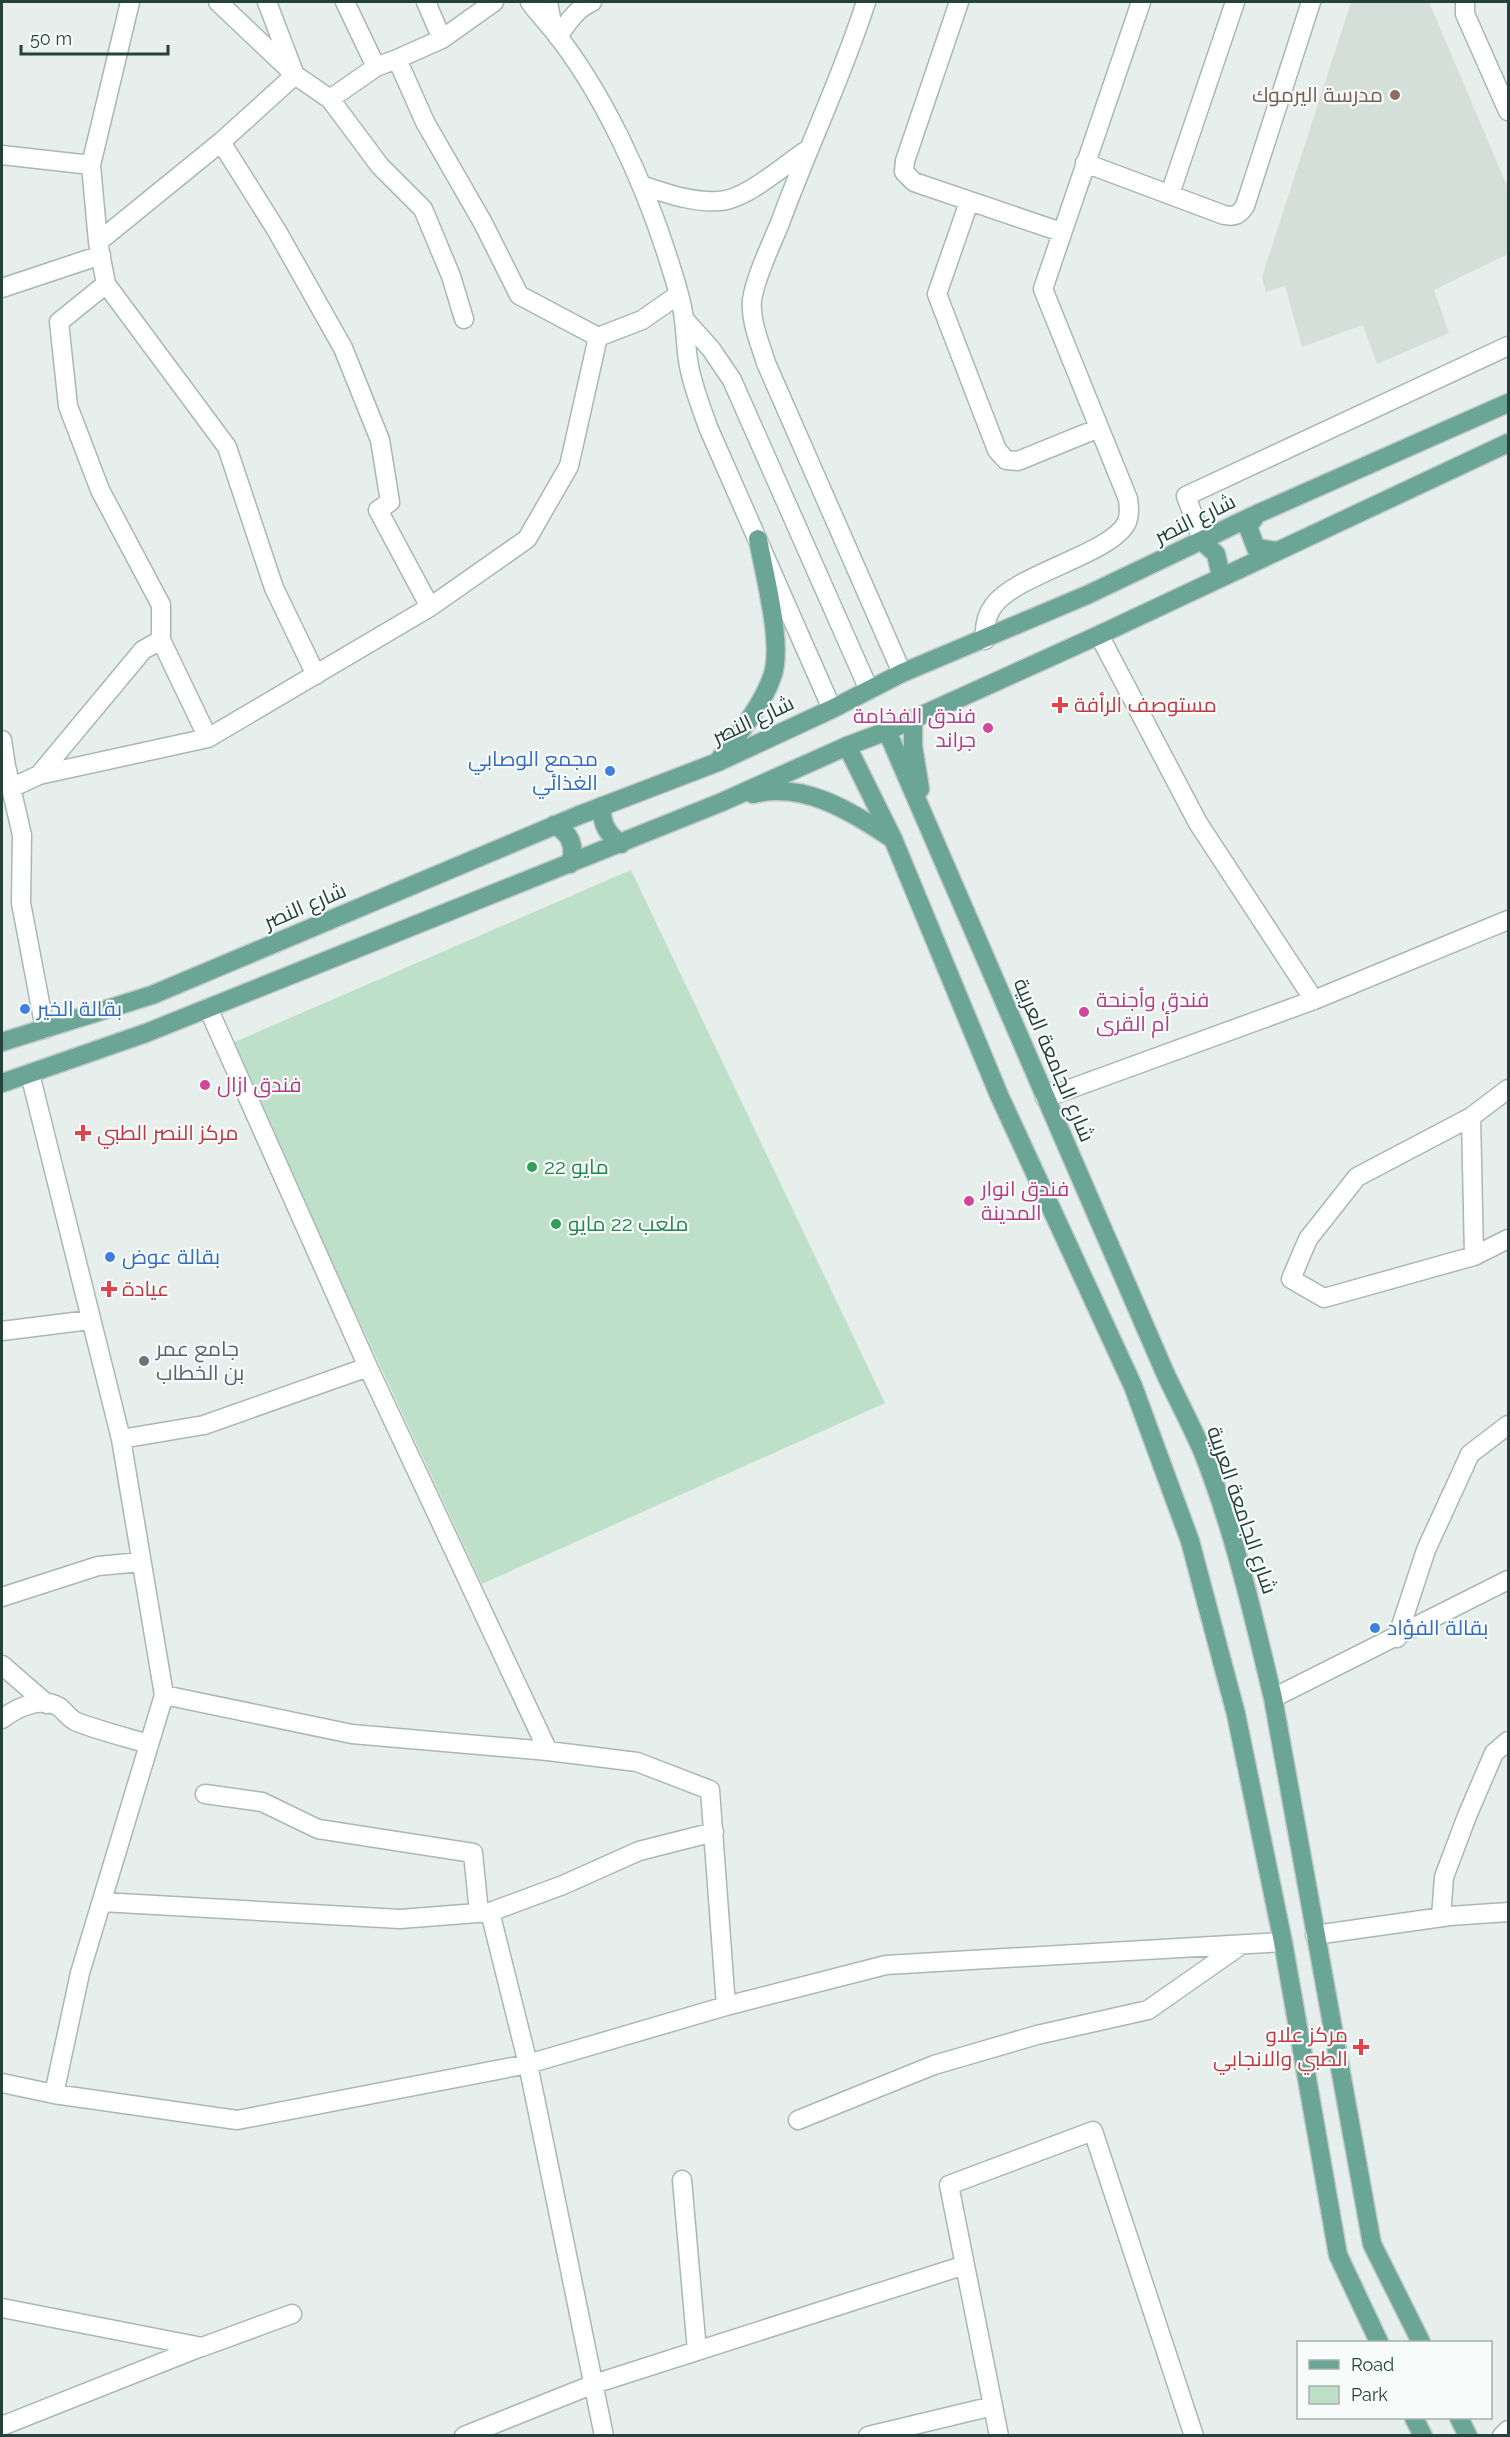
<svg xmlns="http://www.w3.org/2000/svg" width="1510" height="2437" viewBox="0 0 1510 2437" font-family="Raleway,Cairo,sans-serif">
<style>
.built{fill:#d4dfda}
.green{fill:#bfe0c8}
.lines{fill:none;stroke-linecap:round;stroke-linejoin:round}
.street-casing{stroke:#a8b8b2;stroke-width:21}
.secondary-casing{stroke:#a4bbb3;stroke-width:21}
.primary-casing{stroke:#c2cac8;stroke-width:21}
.street{stroke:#fff;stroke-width:18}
.secondary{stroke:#fff;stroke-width:18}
.primary{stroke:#6aa596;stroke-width:18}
.education-dot{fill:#8d6e63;stroke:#f7fbf9;stroke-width:2}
.health-dot{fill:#e0444e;stroke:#f7fbf9;stroke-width:2}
.hotel-dot{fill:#d1479c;stroke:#f7fbf9;stroke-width:2}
.shop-dot{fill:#3f7fe0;stroke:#f7fbf9;stroke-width:2}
.leisure-dot{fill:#2e9e5b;stroke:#f7fbf9;stroke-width:2}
.worship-dot{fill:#6b7280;stroke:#f7fbf9;stroke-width:2}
.labels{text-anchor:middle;stroke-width:4.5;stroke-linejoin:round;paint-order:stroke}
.education-label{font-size:21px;fill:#785e54;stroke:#f7fbf9;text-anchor:end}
.street-label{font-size:21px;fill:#24423a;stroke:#f7fbf9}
.health-label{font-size:21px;fill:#be3a42;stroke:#f7fbf9;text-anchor:start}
.hotel-label{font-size:21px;fill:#b23c85;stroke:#f7fbf9;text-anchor:start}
.shop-label{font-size:21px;fill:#366cbe;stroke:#f7fbf9;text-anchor:start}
.leisure-label{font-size:21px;fill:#27864d;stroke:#f7fbf9;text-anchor:start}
.worship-label{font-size:21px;fill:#5b616d;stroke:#f7fbf9;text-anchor:start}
</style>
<rect width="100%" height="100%" fill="#e6efeb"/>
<path class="built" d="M 1351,2 L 1429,2 L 1508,188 L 1508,254 L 1434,290 L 1449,333 L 1377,364 L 1363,325 L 1302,347 L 1285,286 L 1266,292 L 1262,277 Z"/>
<path class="green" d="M 631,870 L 885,1403 L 482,1584 L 230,1044 Z"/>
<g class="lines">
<g class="street-casing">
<path id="street" d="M 130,2 L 91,165 L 98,242 L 221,142 L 295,75 L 330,99 L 376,67 L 397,59 L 425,122 L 483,223 L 519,295 L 598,337
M 218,2 L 295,75
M 267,2 L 293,70
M 345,2 L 376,67
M 426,2 L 442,39
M 959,2 L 905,161 L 904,172 L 914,182 L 1061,232
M 1465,2 L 1465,14 L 1508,111
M 558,37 C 567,23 577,8 592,2
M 397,59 L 442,39 L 494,2
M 330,99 L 380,166 L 423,209 L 451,276 L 464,319
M 221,142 L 277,231 L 343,348 L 380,440 L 390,502 L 378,510 L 430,607
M 2,155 L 91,165
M 1085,163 L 1224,215 C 1235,217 1239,215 1245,206 L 1311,2
M 1170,194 L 1235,2
M 969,202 L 937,294 L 997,450 L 1006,460 L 1018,461 L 1099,428
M 98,242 L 106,284 L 227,447 L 274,588 L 316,675
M 106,284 L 59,322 L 68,406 L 100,490 L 161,605 L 161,640 L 208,738
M 2,288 L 101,255
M 1203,542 L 1186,496 L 1508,346
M 1099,635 L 1198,823 L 1314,1000
M 985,640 C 984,627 986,615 994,605 C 1018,573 1112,554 1127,522 C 1130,514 1129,507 1128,499 L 1043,289 L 1141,2
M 2,740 L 6,766
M 2,767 L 6,766 L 22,835 L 21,903 L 45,1029
M 39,775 L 143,650 L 161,640
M 11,788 L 39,775 L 208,738 L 430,607 L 527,539 L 569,466 L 598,337 L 642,320 L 678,295
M 208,1008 L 368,1367 L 548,1751
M 30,1074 L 121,1439 L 164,1695 L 352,1734 L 548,1751 L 637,1762 L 710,1790 L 726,2006
M 1508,1089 L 1471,1117 L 1357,1177 L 1308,1239 L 1291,1279 L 1324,1298 L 1474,1256 L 1508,1239
M 1045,1098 L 1314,1000 L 1508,920
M 1471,1117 L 1474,1256
M 2,1331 L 90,1320
M 121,1439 L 204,1425 L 368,1367
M 2,1597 L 98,1566 L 141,1562
M 1397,1638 L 1426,1550 L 1470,1454 L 1508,1425
M 2,1665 L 47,1704
M 1273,1698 L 1508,1580
M 2,1719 C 16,1708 41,1696 59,1707 C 65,1711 69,1719 77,1722 C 100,1731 125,1737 149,1744
M 205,1794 L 262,1802 L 318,1829 L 473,1853 L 479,1913
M 102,1902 L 400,1919 L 490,1912 L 563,1885 L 639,1851 L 714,1832
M 490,1912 L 528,2064 L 604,2436
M 1441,1917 L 1444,1877 L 1467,1816 L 1494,1753 L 1508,1741
M 1315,1935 L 1450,1916 L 1508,1912
M 2,2083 L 54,2094 L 237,2120 L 528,2064 L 726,2006 L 886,1965 L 1283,1942
M 54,2094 L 80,1973 L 164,1695
M 798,2120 L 934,2065 L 1037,2035 L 1148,2010 L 1241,1945
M 682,2180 L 697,2351
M 2,2308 L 202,2347 L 292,2314
M 2,2426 L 201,2347
M 464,2436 L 594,2384 L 965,2265
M 868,2436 L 993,2406
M 999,2436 L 949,2185 L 1093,2131 L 1194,2436
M 1502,2436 L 1508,2430"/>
</g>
<g class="secondary-casing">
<path id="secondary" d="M 530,2 C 537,12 545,20 553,30 C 603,92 644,182 668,258 C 674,278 682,299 684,320 C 686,335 686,351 689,366 C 693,387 701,407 708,427 L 832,709
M 548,2 L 553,29
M 866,2 C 842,77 807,149 780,223 C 771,245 755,278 752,300 C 750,321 760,343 766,363 L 902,673
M 641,185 C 666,193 692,203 719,201 C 746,200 784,165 807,150
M 684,319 L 711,349 L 732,380 L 869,690"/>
</g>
<g class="primary-casing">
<path id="primary" d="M 1257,514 L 1248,527 L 1256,548 L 1276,551
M 1203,542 L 1216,554 L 1221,576
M 913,719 L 913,746 L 920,789
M 887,731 L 1166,1375 C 1178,1400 1191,1425 1202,1450 C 1234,1530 1253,1615 1273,1698 L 1372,2244 L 1421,2342
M 847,746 L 893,839 L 999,1095 L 1133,1386 L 1190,1541 L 1236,1714 L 1283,1942 L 1338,2255 L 1379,2342
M 719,760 C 738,734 761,708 772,677 C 784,646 764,574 758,539
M 753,794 C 805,781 851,812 893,839
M 602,806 C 601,823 607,834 621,844
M 554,825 C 571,833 576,847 570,864
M 2,1042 L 152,995 L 577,816 L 718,762 L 832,709 L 902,673 L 1087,595 L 1257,514 L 1508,403
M 2,1083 L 146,1033 L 722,802 L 847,746 L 887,731 L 1099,635 L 1508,443
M 1414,2418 L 1423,2436
M 1459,2418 L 1468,2436"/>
</g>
<use href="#street" class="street"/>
<use href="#secondary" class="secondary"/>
<use href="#primary" class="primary"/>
</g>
<circle class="education-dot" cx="1395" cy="95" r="6"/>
<g class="health-dot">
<path d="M1057 696h6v6h6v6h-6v6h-6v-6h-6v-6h6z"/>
<path d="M80 1124h6v6h6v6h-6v6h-6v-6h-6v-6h6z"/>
<path d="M106 1280h6v6h6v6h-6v6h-6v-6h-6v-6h6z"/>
<path d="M1358 2038h6v6h6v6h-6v6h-6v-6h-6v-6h6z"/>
</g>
<g class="hotel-dot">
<circle cx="988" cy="728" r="6"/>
<circle cx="1084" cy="1012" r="6"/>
<circle cx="205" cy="1085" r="6"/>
<circle cx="969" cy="1201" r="6"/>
</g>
<g class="shop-dot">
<circle cx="610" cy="771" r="6"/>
<circle cx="25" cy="1009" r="6"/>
<circle cx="110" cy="1257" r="6"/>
<circle cx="1375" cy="1628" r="6"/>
</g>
<g class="leisure-dot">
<circle cx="532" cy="1167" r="6"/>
<circle cx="556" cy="1224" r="6"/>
</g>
<circle class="worship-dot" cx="144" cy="1361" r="6"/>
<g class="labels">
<g class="education-label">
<text x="1383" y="102">مدرسة اليرموك</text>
</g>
<g class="street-label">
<text transform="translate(1195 519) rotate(-26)" y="7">شارع النصر</text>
<text transform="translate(753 720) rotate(-25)" y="7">شارع النصر</text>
<text transform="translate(305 906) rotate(-23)" y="7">شارع النصر</text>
<text transform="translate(1054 1060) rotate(67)" y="7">شارع الجامعة العربية</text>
<text transform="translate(1242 1510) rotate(71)" y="7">شارع الجامعة العربية</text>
</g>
<g class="health-label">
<text x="1074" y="712">مستوصف الرأفة</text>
<text x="97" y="1140">مركز النصر الطبي</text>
<text x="122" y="1296">عيادة</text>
<text x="1348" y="2042" text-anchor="end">مركز علاو<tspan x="1348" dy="24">الطبي والانجابي</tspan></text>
</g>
<g class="hotel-label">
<text x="976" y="723" text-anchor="end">فندق الفخامة<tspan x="976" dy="24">جراند</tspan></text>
<text x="1096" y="1007">فندق وأجنحة<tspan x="1096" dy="24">أم القرى</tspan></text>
<text x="217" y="1092">فندق ازال</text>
<text x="981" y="1196">فندق انوار<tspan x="981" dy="24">المدينة</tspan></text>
</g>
<g class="shop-label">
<text x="598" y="766" text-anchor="end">مجمع الوصابي<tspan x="598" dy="24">الغذائي</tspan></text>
<text x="37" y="1016">بقالة الخير</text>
<text x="122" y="1264">بقالة عوض</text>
<text x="1387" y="1635">بقالة الفؤاد</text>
</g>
<g class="leisure-label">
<text x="544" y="1174">22 مايو</text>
<text x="568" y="1231">ملعب 22 مايو</text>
</g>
<g class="worship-label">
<text x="156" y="1356">جامع عمر<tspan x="156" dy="24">بن الخطاب</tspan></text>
</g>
</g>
<rect width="1510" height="2437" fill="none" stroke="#24423a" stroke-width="6"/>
<rect x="1297" y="2341" width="195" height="78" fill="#f7fbf9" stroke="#a3b1ad" stroke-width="1.5"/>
<rect x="1309" y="2360" width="30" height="9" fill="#6aa596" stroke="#a3b1ad" stroke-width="1.5"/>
<text x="1351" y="2371" font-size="18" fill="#24423a">Road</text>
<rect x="1309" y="2386" width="30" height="18" fill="#bfe0c8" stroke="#a3b1ad" stroke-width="1.5"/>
<text x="1351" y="2401" font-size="18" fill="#24423a">Park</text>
<path d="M21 45v9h147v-9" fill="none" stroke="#24423a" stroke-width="3"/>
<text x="30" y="45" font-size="18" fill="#24423a" stroke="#f7fbf9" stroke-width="4.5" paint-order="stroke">50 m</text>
</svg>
